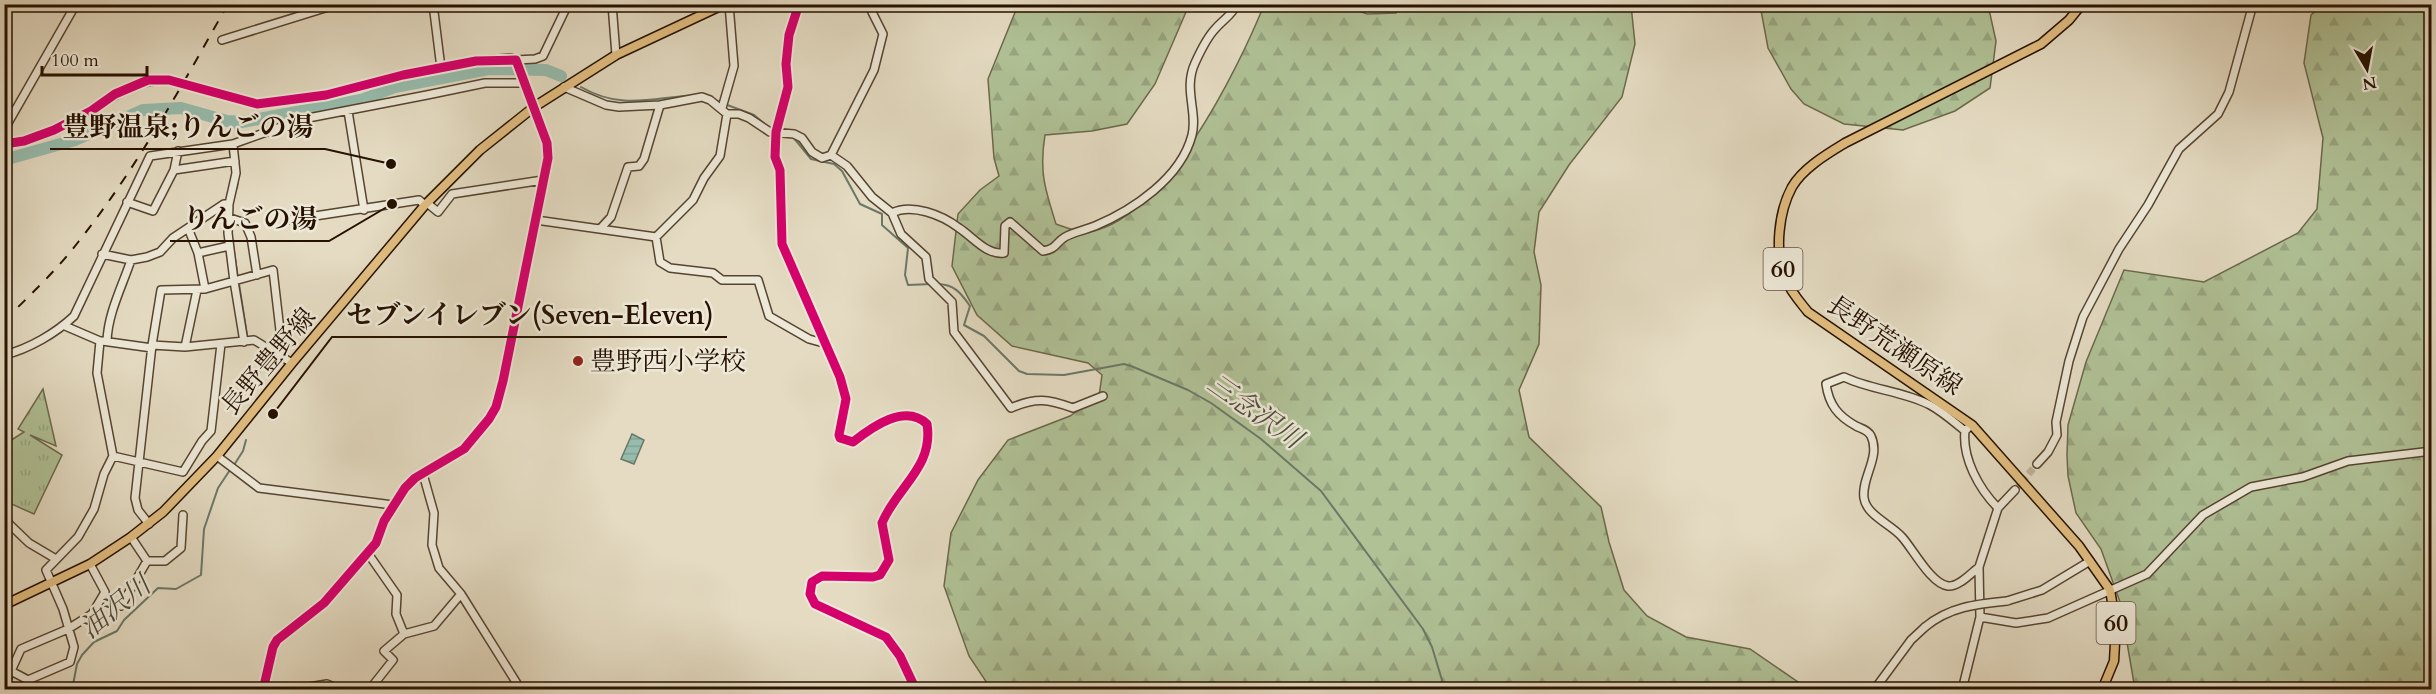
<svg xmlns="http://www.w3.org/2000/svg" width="2436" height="694" viewBox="0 0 2436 694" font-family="Cardo,'Noto Serif JP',serif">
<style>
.forest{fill:url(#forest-firs);stroke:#6b694b;stroke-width:1.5}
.park{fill:url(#park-tufts);stroke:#6b694b;stroke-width:1.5}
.water{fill:url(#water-rules);stroke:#6a7868;stroke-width:1.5}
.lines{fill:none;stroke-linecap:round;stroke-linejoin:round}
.stream{stroke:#6a7868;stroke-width:2}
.river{stroke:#97bcad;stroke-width:12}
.minor-tunnel{stroke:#beb39b;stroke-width:7;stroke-dasharray:7 3.5;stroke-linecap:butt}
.minor-casing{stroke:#564430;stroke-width:10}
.major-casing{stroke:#261100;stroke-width:11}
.minor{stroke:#ede8d7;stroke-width:7}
.major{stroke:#e2be81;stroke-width:8}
.rail{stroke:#261100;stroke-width:2;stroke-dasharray:10 10;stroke-linecap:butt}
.minor-bridge-casing{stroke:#564430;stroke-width:10;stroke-linecap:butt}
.minor-bridge{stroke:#ede8d7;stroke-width:7}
.cycleway-casing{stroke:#ede8d7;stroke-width:13}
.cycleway{stroke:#d6006c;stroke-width:9}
.poi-dot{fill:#8f2418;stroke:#ede8d7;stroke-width:2}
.labels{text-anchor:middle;stroke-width:5;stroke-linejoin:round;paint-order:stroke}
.shield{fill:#ede8d7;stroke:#625240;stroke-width:1.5}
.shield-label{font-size:24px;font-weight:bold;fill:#261100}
.street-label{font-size:26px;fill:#261100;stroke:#ede8d7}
.poi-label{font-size:26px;fill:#261100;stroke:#ede8d7;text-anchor:start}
.water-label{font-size:27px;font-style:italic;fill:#4e4d3d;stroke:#ede8d7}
.leader{fill:none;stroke:#261100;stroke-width:2}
.callout-dot{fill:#261100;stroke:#ede8d7;stroke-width:2}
.callout-label{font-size:27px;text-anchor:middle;font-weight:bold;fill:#261100;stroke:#ede8d7;stroke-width:5;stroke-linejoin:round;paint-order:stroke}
</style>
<defs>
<pattern id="forest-firs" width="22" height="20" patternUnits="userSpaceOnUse" patternTransform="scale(1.5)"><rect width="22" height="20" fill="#b0c196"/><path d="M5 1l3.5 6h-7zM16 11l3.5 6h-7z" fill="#97a580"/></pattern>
<pattern id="park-tufts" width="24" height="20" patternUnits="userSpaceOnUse" patternTransform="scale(1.5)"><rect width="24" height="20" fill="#b0c196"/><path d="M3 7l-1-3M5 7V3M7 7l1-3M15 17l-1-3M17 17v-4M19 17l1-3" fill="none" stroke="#97a580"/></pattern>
<pattern id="water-rules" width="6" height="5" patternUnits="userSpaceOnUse" patternTransform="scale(1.5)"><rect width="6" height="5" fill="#97bcad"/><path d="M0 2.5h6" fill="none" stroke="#82a193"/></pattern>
</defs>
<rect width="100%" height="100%" fill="#e4dbc2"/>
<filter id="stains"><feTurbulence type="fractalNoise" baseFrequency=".00333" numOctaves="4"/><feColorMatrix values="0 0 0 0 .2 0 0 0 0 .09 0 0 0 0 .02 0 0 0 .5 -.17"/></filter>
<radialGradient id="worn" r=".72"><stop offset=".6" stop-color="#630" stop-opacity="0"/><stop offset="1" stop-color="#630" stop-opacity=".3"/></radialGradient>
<path class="forest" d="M 1401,4 L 1631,5 L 1635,44 L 1622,97 L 1569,165 L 1539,212 L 1534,252 L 1541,285 L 1539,344 L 1519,390 L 1529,437 L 1601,507 L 1609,542 L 1624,590 L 1647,616 L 1686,637 L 1750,649 L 1801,684 L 1804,689 L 991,689 L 969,656 L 944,586 L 951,533 L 978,480 L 1008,440 L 1070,416 L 1099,396 L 1102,375 L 1088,363 L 1012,346 L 977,315 L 952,266 L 958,214 L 980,190 L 999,176 L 994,158 L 988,79 L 1018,5 L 1189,5 L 1155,84 L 1127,124 L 1092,131 L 1045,135 C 1039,172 1045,189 1056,224 C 1065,227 1078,233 1087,232 C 1163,223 1238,69 1264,5 L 1350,5 L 1351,8 L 1367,14 L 1396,13 Z
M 1760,5 L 1988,5 L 1996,41 L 1990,88 L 1955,111 L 1903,130 L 1844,124 L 1804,104 L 1791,89 L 1768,48 Z
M 2323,5 L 2431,5 L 2431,689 L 2135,689 L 2120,602 L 2101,549 L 2076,513 L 2068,476 L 2067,455 L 2068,425 L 2086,362 L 2124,270 L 2204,282 L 2298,233 L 2317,209 L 2323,138 L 2304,63 L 2311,15 Z"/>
<path class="park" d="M 43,389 L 56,446 L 30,435 L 62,455 L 34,514 L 7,502 L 8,500 L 5,499 L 5,444 L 24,432 L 18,429 Z"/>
<path class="water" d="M 632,434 L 644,440 L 634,464 L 621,459 Z"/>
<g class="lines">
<path class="stream" d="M 581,87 C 623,111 653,97 698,95
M 714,100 L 754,115 L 772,130
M 235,122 L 236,132
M 793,137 L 811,159 L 834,164 L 842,171 L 860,204 L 882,214 L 882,225 L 908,248 L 905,275 L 908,285 L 932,284
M 237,144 L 237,155
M 237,188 L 238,179
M 233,245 L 238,278
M 239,284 L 247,335
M 937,284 C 954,284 961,293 970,306 L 964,325 L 984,336 L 1019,371 L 1027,374 L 1064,375 L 1124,364 L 1131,366 L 1188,390 L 1211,403 L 1261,439 L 1321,491 L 1423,629 L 1432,647 L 1445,690
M 257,387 L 261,361 L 258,352
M 234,465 L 243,451 L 246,440
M 72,690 L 77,664 L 82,655 L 94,642 L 117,631 L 124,620 L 158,588 L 176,589 L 201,575 L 204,529 L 218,488 L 230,470"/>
<path class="river" d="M 4,160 L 75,140 L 143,110 L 181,108 L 227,121 L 242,122 L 361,100 L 395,87 L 489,69 L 546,70 L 561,76"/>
<path class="minor-tunnel" d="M 169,80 L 188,84
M 2015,490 L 2037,464"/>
<g class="minor-casing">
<path id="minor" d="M 433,4 L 441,68
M 612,4 L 616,55
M 799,4 L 789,35 L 786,64 L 788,87 L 776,132 L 775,157 L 780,170 L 782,244 L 840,377 L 846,399 L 839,435 L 840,438 L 853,442 C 872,427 905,403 927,424 C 934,467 897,487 882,523 L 889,560 L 880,575 L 873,577 L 822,576 L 812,582 L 810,594 L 815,604 L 886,637 L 900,656 L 916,690
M 874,4 L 872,12 L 883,34 L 874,70 L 831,155 L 847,166 L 872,197 L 892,213 L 901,234 L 926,257 L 929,279 L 952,302 L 954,332 L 1011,408 C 1036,397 1048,399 1073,408 L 1103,396
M 222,40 L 338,4
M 516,60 L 535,59 L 543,56 L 568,4
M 188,84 L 257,104 L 326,95 L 403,75 L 476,61 L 511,58 L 516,60 L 547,143 L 548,158 L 503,381 L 496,407 L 489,419 L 464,449 L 415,478 L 405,488 L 384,521 L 376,543 L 324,603 L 277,640 L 273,647 L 263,690
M 564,87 L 606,105 L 619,107 L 660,105 L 702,97 L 710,100 L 727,114 L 739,114 L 749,118 L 770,132 L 794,134 L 802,138 L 812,152 L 822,158 L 831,155
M 722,108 L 734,66 L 729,4
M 348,111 L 364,210
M 4,130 L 76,4
M 4,144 C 35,140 66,127 92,110 C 120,93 134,80 169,80
M 174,170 L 178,151
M 127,202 L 153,211 L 174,170 L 235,161
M 427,203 L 438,212 L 452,194 L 543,180
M 229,204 L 228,233 L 234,281 L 273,270 L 281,339
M 892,213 C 912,203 942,215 959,228 C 973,237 986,255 1004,253 L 1005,226 L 1010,222 L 1043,251 C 1057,249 1055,243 1065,237 C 1074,232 1085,230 1095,226 C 1133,210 1181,178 1192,135 C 1198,112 1183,89 1195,63 C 1200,52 1207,37 1216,28 C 1223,20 1232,15 1237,4
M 227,217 L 245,223 L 251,237 L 257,275
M 289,220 L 419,200 L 425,205
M 536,220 L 656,237 L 693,200 L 704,178 L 720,156 L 727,114
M 188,228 L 198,253 L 205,289 L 234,281 L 244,342
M 600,229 L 611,217 L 628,167 L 639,166 L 644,159 L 660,105
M 656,237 L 660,262 L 670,268 L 713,273 L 722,280 L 758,280 L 769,316 L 809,339 L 827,344
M 198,253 L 229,246
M 102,254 L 131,260 L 147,257 L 160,252 L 173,238 L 224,204 L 229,204 L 236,173 L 233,144
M 102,341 L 152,348
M 107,341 C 108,313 122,287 131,260
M 152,345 L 161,290 L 205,289
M 185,347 L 197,290
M 4,355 C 29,349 56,333 74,316 L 150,156 L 233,144 L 303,119 L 427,95 L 485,83 L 525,83
M 1968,428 L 1965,431 C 1962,458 1979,489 1998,508
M 1965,431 C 1954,422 1943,412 1930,405 C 1903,391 1871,390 1844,377 L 1826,384 C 1829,405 1838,416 1856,426 C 1862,429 1868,430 1871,436 C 1881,457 1861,478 1864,498 C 1866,515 1892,525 1902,537 C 1913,549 1931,584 1948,586 C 1959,587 1971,573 1979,567
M 113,456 L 183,472 L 202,441 L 211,431 L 221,344
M 217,456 L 259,488 L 393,505
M 2037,464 L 2048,452 L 2057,435 L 2056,422 L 2069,361 L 2083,317 L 2119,249 L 2148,205 L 2179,149 L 2218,114 L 2229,92 L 2253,4
M 423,474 L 434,513 L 432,545 L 439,568 L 461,594 L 521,690
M 4,519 L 29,543 L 56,559
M 149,524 L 138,510 L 135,498 L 152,345 L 185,347 L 254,340 L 292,363
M 367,552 L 397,595 L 396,614 L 404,634
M 147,561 L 165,561 L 181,548 L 183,515
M 2007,601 L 2042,590 L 2090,561
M 121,606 L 147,561 L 131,537
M 1980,617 L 2016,623 L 2048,618 L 2147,574 L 2203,515 L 2251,487 L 2303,477 L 2348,461 L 2432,451
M 11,671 L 21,649 L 68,629 L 92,614 L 105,592 L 90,564
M 4,686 L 11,671 L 28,680 L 70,662 L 74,647 L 63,609 L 46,570 L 78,537 L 94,509 L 104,474 L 113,456 L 97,373 L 100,341 L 65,326
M 290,690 L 327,684 L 341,690
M 372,690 L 374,684 L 393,660 L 384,651 L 404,634 L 434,626 L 461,594
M 1874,690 L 1911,640 L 1925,627
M 1962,690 L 1980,617 L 1979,567 L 1998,508 L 2015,490"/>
</g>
<g class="major-casing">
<path id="major" d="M 2082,4 L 2069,20 L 2041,44 L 1845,143 C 1827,154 1803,168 1792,187 C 1779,211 1774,251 1785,278 C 1790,291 1800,302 1808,312 L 1972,425 L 2079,546 L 2110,590 L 2116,625 L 2114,661 L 2102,690
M 4,605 L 90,564 L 131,537 L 163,512 L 217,456 L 292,363 L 425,205 L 480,150 L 534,107 L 616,55 L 725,4"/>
</g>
<use href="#minor" class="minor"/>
<use href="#major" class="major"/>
<path class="rail" d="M 4,321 C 30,295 57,270 79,241 C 137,168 182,85 228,4"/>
<g class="minor-bridge-casing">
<path id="minor-bridge" d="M 1925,627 C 1949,607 1976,604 2007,601"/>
</g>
<use href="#minor-bridge" class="minor-bridge"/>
<g class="cycleway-casing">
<path id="cycleway" d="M 799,4 L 789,35 L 786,64 L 788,87 L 776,132 L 775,157 L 780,170 L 782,244 L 840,377 L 846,399 L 839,435 L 840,438 L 853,442 C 872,427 905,403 927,424 C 934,467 897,487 882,523 L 889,560 L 880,575 L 873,577 L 822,576 L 812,582 L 810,594 L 815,604 L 886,637 L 900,656 L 916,690
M 4,144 L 24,141 L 54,130 L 91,111 L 115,94 L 148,80 L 169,80 L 257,104 L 326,95 L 403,75 L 476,61 L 516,60 L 547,143 L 548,158 L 503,381 L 496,407 L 489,419 L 464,449 L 415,478 L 405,488 L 384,521 L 376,543 L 324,603 L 277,640 L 273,647 L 263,690"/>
</g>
<use href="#cycleway" class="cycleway"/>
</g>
<circle class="poi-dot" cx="578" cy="361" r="6"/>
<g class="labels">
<g class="shield">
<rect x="1763.5" y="248" width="39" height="42" rx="4.5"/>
<rect x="2096.5" y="602" width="39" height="42" rx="4.5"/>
</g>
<g class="shield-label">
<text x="1783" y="277">60</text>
<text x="2116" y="631">60</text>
</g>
<g class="street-label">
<text transform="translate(1895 345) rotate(34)" y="9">長野荒瀬原線</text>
<text transform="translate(268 361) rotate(-50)" y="9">長野豊野線</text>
</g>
<g class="poi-label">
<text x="590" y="370">豊野西小学校</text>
</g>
<g class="water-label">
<text transform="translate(1255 411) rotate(35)" y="9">三念沢川</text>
<text transform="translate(115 607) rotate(-39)" y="9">油沢川</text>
</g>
</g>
<path class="leader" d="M391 164L325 149H50M392 204L329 241H170M273 414L332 337H727"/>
<g class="callout-dot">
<circle cx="391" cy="164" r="6"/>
<circle cx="392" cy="204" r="6"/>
<circle cx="273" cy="414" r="6"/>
</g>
<g class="callout-label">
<text x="188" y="136">豊野温泉;りんごの湯</text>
<text x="250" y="228">りんごの湯</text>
<text x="530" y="324">セブンイレブン(Seven-Eleven)</text>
</g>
<rect width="2436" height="694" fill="none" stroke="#e4dbc2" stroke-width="24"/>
<rect x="6" y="6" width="2424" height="682" fill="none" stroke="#261100" stroke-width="3"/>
<rect x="12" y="12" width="2412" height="670" fill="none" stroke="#261100" stroke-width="1.5"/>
<g transform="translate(2367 69) rotate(170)" stroke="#ede8d7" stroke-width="4.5" paint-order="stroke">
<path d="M0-4.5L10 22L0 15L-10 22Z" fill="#261100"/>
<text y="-9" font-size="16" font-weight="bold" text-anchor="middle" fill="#261100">N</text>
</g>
<path d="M42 66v9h105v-9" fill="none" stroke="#261100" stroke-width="3"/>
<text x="51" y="66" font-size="18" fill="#261100" stroke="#ede8d7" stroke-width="4.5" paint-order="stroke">100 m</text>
<rect width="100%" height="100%" filter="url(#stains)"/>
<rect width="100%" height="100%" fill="url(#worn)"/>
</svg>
